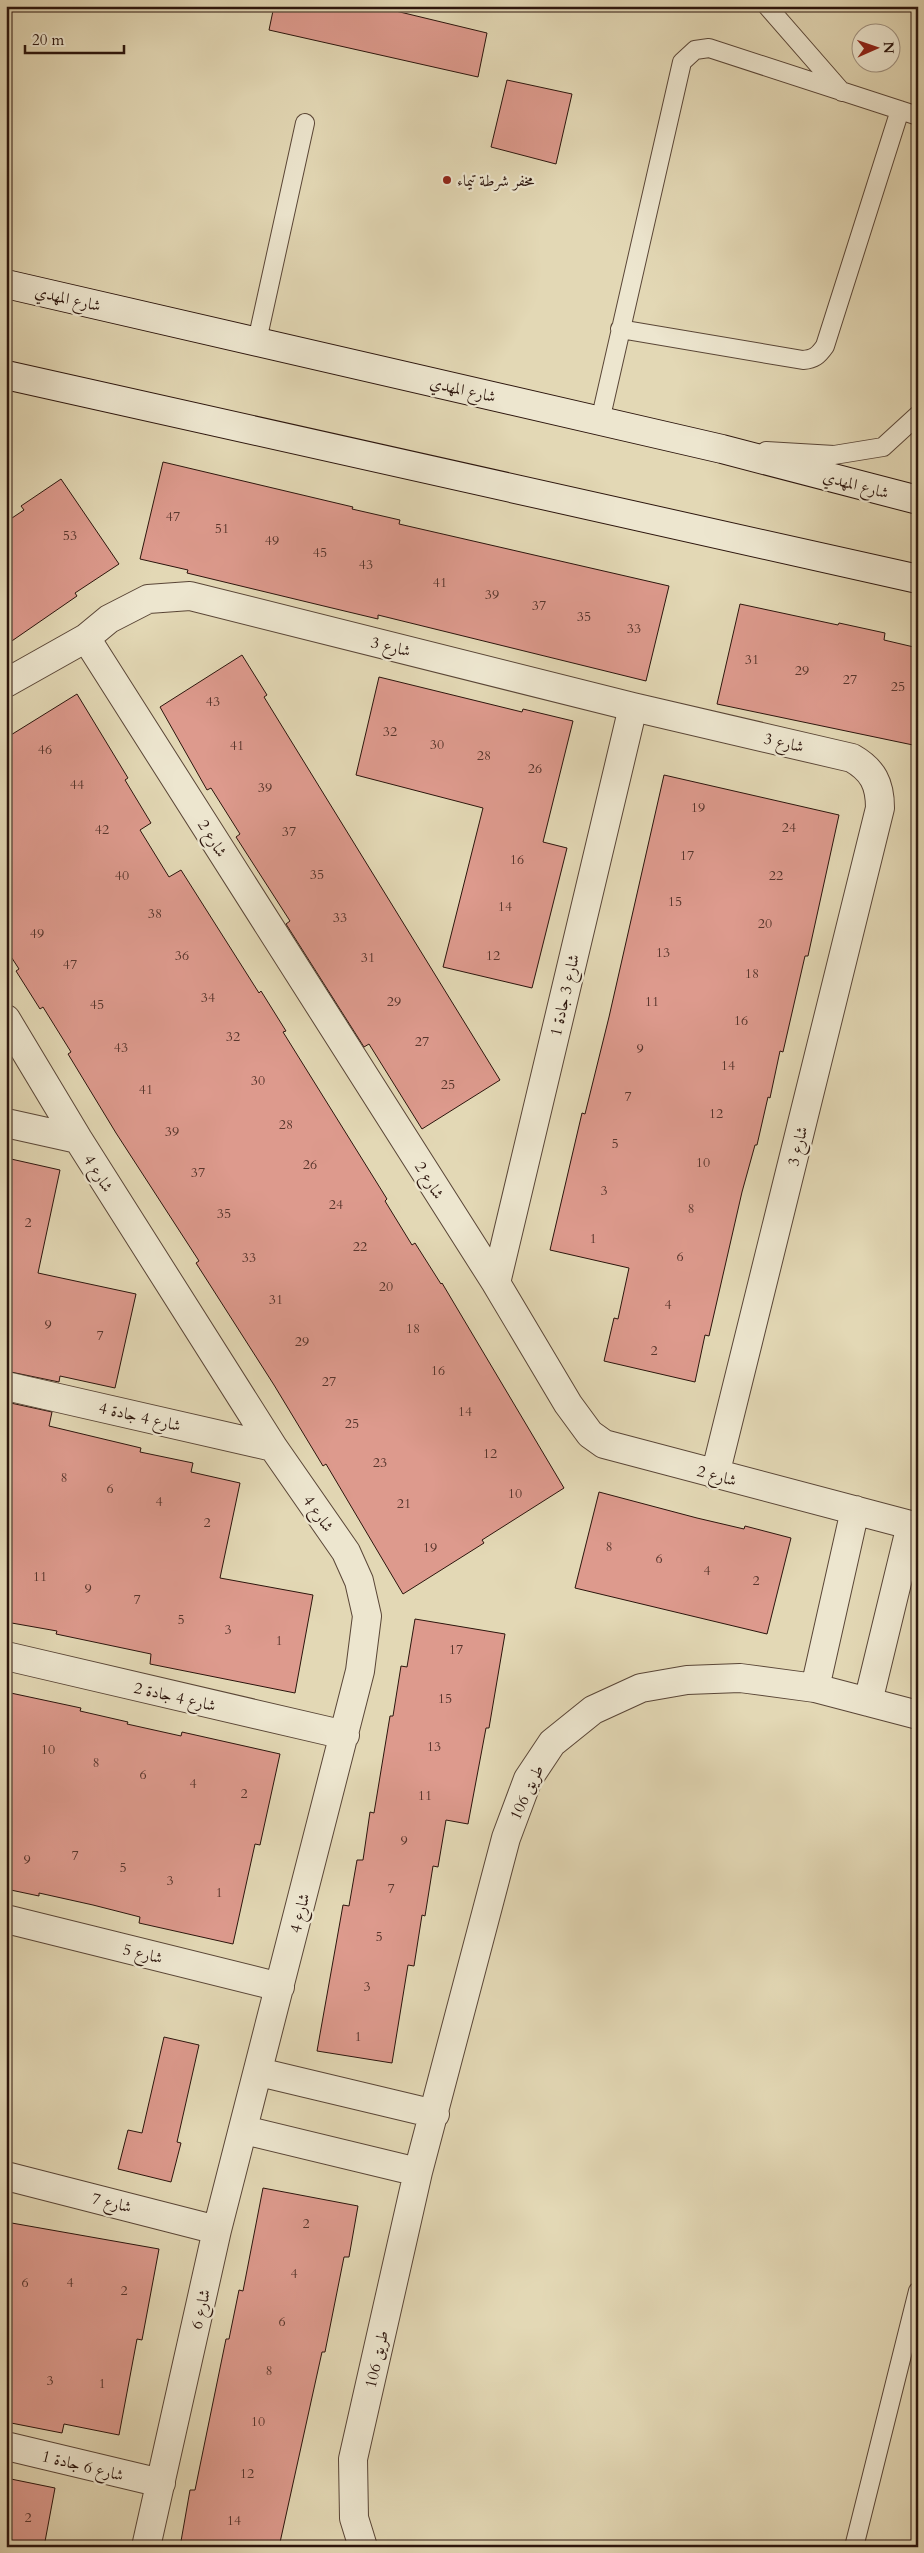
<svg xmlns="http://www.w3.org/2000/svg" width="924" height="2553" viewBox="0 0 924 2553" font-family="Cardo,Amiri,serif">
<style>
.building{fill:#dd9a8d;stroke:#2c150d}
.lines{fill:none;stroke-linecap:round;stroke-linejoin:round}
.lane-casing{stroke:#5a4637;stroke-width:20}
.street-casing{stroke:#5a4637;stroke-width:30}
.secondary-casing{stroke:#2c150d;stroke-width:30}
.lane{stroke:#ede6cf;stroke-width:18}
.street{stroke:#ede6cf;stroke-width:28}
.secondary{stroke:#ede6cf;stroke-width:28}
.poi-dot{fill:#8f2418;stroke:#ede6cf;stroke-width:2}
.labels{text-anchor:middle;stroke-width:4.5;stroke-linejoin:round;paint-order:stroke}
.number-label{font-size:14px;fill:#58362d}
.poi-label{font-size:16px;fill:#2c150d;stroke:#ede6cf;text-anchor:start}
.street-label{font-size:16px;fill:#2c150d;stroke:#ede6cf}
</style>
<rect width="100%" height="100%" fill="#e3d8b5"/>
<filter id="stains"><feTurbulence type="fractalNoise" baseFrequency=".004" numOctaves="4"/><feColorMatrix values="0 0 0 0 .2 0 0 0 0 .09 0 0 0 0 .02 0 0 0 .5 -.17"/></filter>
<radialGradient id="worn" r=".72"><stop offset=".6" stop-color="#630" stop-opacity="0"/><stop offset="1" stop-color="#630" stop-opacity=".3"/></radialGradient>
<path class="building" d="M 274,6 L 375,6 L 487,33 L 478,77 L 269,30 Z
M 507,80 L 572,94 L 556,164 L 491,147 Z
M 163,462 L 353,507 L 352,509 L 400,520 L 399,524 L 669,586 L 646,681 L 378,615 L 378,619 L 332,608 L 187,573 L 188,570 L 140,559 Z
M 61,479 L 119,564 L 75,593 L 77,596 L 6,645 L 6,522 L 24,510 L 21,506 Z
M 740,604 L 838,625 L 839,623 L 885,633 L 884,640 L 918,648 L 918,725 L 913,745 L 717,704 Z
M 242,655 L 267,695 L 264,697 L 500,1080 L 422,1129 L 369,1044 L 364,1047 L 286,924 L 290,921 L 236,837 L 240,834 L 211,788 L 207,790 L 160,707 Z
M 379,677 L 522,712 L 523,709 L 573,721 L 543,842 L 567,848 L 532,988 L 443,967 L 483,808 L 356,775 Z
M 77,694 L 128,778 L 125,780 L 151,823 L 140,830 L 169,877 L 181,870 L 259,993 L 261,991 L 286,1031 L 283,1032 L 387,1199 L 385,1201 L 412,1245 L 415,1243 L 441,1284 L 442,1283 L 564,1488 L 482,1540 L 484,1543 L 403,1594 L 326,1464 L 323,1466 L 274,1385 L 196,1263 L 199,1261 L 116,1133 L 68,1054 L 71,1052 L 43,1007 L 40,1009 L 16,971 L 19,969 L 6,949 L 6,738 Z
M 664,775 L 839,815 L 808,956 L 805,956 L 783,1052 L 780,1051 L 770,1098 L 768,1097 L 757,1145 L 755,1145 L 742,1192 L 709,1336 L 705,1335 L 695,1382 L 604,1361 L 614,1318 L 618,1319 L 629,1268 L 550,1250 L 582,1113 L 585,1114 L 609,1017 Z
M 11,1159 L 60,1170 L 38,1273 L 136,1294 L 115,1388 L 60,1376 L 59,1382 L 6,1371 L 6,1160 L 10,1161 Z
M 6,1402 L 52,1412 L 49,1426 L 141,1448 L 140,1452 L 193,1463 L 191,1472 L 240,1483 L 220,1578 L 313,1595 L 295,1693 L 150,1664 L 151,1654 L 56,1634 L 57,1631 L 6,1622 Z
M 599,1492 L 697,1518 L 744,1529 L 745,1526 L 791,1538 L 767,1634 L 575,1588 Z
M 415,1619 L 505,1634 L 489,1728 L 486,1728 L 468,1824 L 446,1820 L 438,1867 L 433,1866 L 425,1916 L 422,1915 L 414,1966 L 408,1965 L 392,2063 L 317,2051 L 343,1905 L 349,1906 L 357,1860 L 363,1860 L 370,1812 L 374,1813 L 390,1716 L 393,1716 L 401,1666 L 407,1667 Z
M 6,1692 L 81,1708 L 80,1711 L 128,1722 L 127,1724 L 181,1736 L 182,1732 L 280,1754 L 260,1845 L 255,1844 L 233,1944 L 139,1923 L 140,1917 L 93,1905 L 39,1893 L 39,1896 L 6,1889 Z
M 164,2037 L 199,2045 L 177,2142 L 181,2143 L 171,2182 L 118,2169 L 128,2130 L 142,2133 Z
M 263,2188 L 358,2206 L 349,2257 L 344,2257 L 325,2352 L 322,2352 L 279,2547 L 180,2547 L 190,2490 L 195,2490 L 226,2339 L 229,2339 L 239,2290 L 243,2291 Z
M 6,2222 L 159,2249 L 142,2340 L 137,2339 L 119,2435 L 64,2424 L 62,2433 L 6,2422 Z
M 6,2478 L 55,2488 L 44,2547 L 6,2547 Z"/>
<g class="lines">
<g class="lane-casing">
<path id="lane" d="M 767,6 L 842,92
M 620,329 L 803,360 C 814,359 818,356 825,346 L 900,110
M 257,341 L 305,123
M 600,421 L 682,62 L 695,50 L 709,48 L 918,116
M 766,451 L 834,455 L 883,447 L 918,415
M 854,2547 L 918,2291"/>
</g>
<g class="street-casing">
<path id="street" d="M 86,638 L 496,1283 L 568,1404 L 590,1434 L 604,1444 L 918,1527
M 6,683 L 86,638 L 109,619 L 148,599 L 190,596 L 633,707 L 852,758 C 873,770 880,784 880,808 L 715,1475
M 6,1019 L 78,1139 L 273,1447 L 346,1552 L 359,1581 L 367,1616 L 360,1671 L 217,2230 L 146,2547
M 6,1123 L 78,1139
M 496,1283 L 633,707
M 6,1386 L 273,1447
M 6,1656 L 345,1735
M 815,1688 L 855,1510
M 868,1702 L 911,1525
M 6,1919 L 280,1987
M 259,2072 L 435,2114
M 244,2130 L 418,2172
M 6,2176 L 217,2230
M 6,2446 L 161,2483
M 363,2547 L 354,2518 L 353,2459 L 418,2172 L 506,1838 L 528,1779 L 552,1743 L 593,1710 L 641,1688 L 687,1680 L 740,1678 L 815,1688 L 918,1715"/>
</g>
<g class="secondary-casing">
<path id="secondary" d="M 6,284 L 722,449 L 918,500
M 6,375 L 918,579"/>
</g>
<use href="#lane" class="lane"/>
<use href="#street" class="street"/>
<use href="#secondary" class="secondary"/>
</g>
<circle class="poi-dot" cx="447" cy="180" r="5"/>
<g class="labels">
<g class="number-label">
<text x="173" y="521">47</text>
<text x="222" y="533">51</text>
<text x="70" y="540">53</text>
<text x="272" y="545">49</text>
<text x="320" y="557">45</text>
<text x="366" y="569">43</text>
<text x="440" y="587">41</text>
<text x="492" y="599">39</text>
<text x="539" y="610">37</text>
<text x="584" y="621">35</text>
<text x="634" y="633">33</text>
<text x="752" y="664">31</text>
<text x="802" y="675">29</text>
<text x="850" y="684">27</text>
<text x="898" y="691">25</text>
<text x="213" y="706">43</text>
<text x="390" y="736">32</text>
<text x="437" y="749">30</text>
<text x="237" y="750">41</text>
<text x="45" y="754">46</text>
<text x="484" y="760">28</text>
<text x="535" y="773">26</text>
<text x="77" y="789">44</text>
<text x="265" y="792">39</text>
<text x="698" y="812">19</text>
<text x="789" y="832">24</text>
<text x="102" y="834">42</text>
<text x="289" y="836">37</text>
<text x="687" y="860">17</text>
<text x="517" y="864">16</text>
<text x="317" y="879">35</text>
<text x="122" y="880">40</text>
<text x="776" y="880">22</text>
<text x="675" y="906">15</text>
<text x="505" y="911">14</text>
<text x="155" y="918">38</text>
<text x="340" y="922">33</text>
<text x="765" y="928">20</text>
<text x="37" y="938">49</text>
<text x="663" y="957">13</text>
<text x="182" y="960">36</text>
<text x="493" y="960">12</text>
<text x="368" y="962">31</text>
<text x="70" y="969">47</text>
<text x="752" y="978">18</text>
<text x="208" y="1002">34</text>
<text x="394" y="1006">29</text>
<text x="652" y="1006">11</text>
<text x="97" y="1009">45</text>
<text x="741" y="1025">16</text>
<text x="233" y="1041">32</text>
<text x="422" y="1046">27</text>
<text x="121" y="1052">43</text>
<text x="640" y="1053">9</text>
<text x="728" y="1070">14</text>
<text x="258" y="1085">30</text>
<text x="448" y="1089">25</text>
<text x="146" y="1094">41</text>
<text x="628" y="1101">7</text>
<text x="716" y="1118">12</text>
<text x="286" y="1129">28</text>
<text x="172" y="1136">39</text>
<text x="615" y="1148">5</text>
<text x="703" y="1167">10</text>
<text x="310" y="1169">26</text>
<text x="198" y="1177">37</text>
<text x="604" y="1195">3</text>
<text x="336" y="1209">24</text>
<text x="691" y="1213">8</text>
<text x="224" y="1218">35</text>
<text x="28" y="1227">2</text>
<text x="593" y="1243">1</text>
<text x="360" y="1251">22</text>
<text x="680" y="1261">6</text>
<text x="249" y="1262">33</text>
<text x="386" y="1291">20</text>
<text x="276" y="1304">31</text>
<text x="668" y="1309">4</text>
<text x="48" y="1329">9</text>
<text x="413" y="1333">18</text>
<text x="100" y="1340">7</text>
<text x="302" y="1346">29</text>
<text x="654" y="1355">2</text>
<text x="438" y="1375">16</text>
<text x="329" y="1386">27</text>
<text x="465" y="1416">14</text>
<text x="352" y="1428">25</text>
<text x="490" y="1458">12</text>
<text x="380" y="1467">23</text>
<text x="64" y="1482">8</text>
<text x="110" y="1493">6</text>
<text x="515" y="1498">10</text>
<text x="159" y="1506">4</text>
<text x="404" y="1508">21</text>
<text x="207" y="1527">2</text>
<text x="609" y="1551">8</text>
<text x="430" y="1552">19</text>
<text x="659" y="1563">6</text>
<text x="707" y="1575">4</text>
<text x="40" y="1581">11</text>
<text x="756" y="1585">2</text>
<text x="88" y="1593">9</text>
<text x="137" y="1604">7</text>
<text x="181" y="1624">5</text>
<text x="228" y="1634">3</text>
<text x="279" y="1645">1</text>
<text x="456" y="1654">17</text>
<text x="445" y="1703">15</text>
<text x="434" y="1751">13</text>
<text x="48" y="1754">10</text>
<text x="96" y="1767">8</text>
<text x="143" y="1779">6</text>
<text x="193" y="1788">4</text>
<text x="244" y="1798">2</text>
<text x="425" y="1800">11</text>
<text x="404" y="1845">9</text>
<text x="75" y="1860">7</text>
<text x="27" y="1864">9</text>
<text x="123" y="1872">5</text>
<text x="170" y="1885">3</text>
<text x="391" y="1893">7</text>
<text x="219" y="1897">1</text>
<text x="379" y="1941">5</text>
<text x="367" y="1991">3</text>
<text x="358" y="2041">1</text>
<text x="306" y="2228">2</text>
<text x="294" y="2278">4</text>
<text x="25" y="2287">6</text>
<text x="70" y="2287">4</text>
<text x="124" y="2295">2</text>
<text x="282" y="2326">6</text>
<text x="269" y="2375">8</text>
<text x="50" y="2385">3</text>
<text x="102" y="2388">1</text>
<text x="258" y="2426">10</text>
<text x="247" y="2478">12</text>
<text x="28" y="2522">2</text>
<text x="234" y="2525">14</text>
</g>
<g class="poi-label">
<text x="457" y="186">مخفر شرطة تيماء</text>
</g>
<g class="street-label">
<text transform="translate(68 298) rotate(13)" y="6">شارع المهدي</text>
<text transform="translate(463 389) rotate(13)" y="6">شارع المهدي</text>
<text transform="translate(856 484) rotate(15)" y="6">شارع المهدي</text>
<text transform="translate(391 646) rotate(14)" y="6">شارع 3</text>
<text transform="translate(784 742) rotate(13)" y="6">شارع 3</text>
<text transform="translate(213 838) rotate(58)" y="6">شارع 2</text>
<text transform="translate(564 995) rotate(-77)" y="6">شارع 3 جادة 1</text>
<text transform="translate(797 1146) rotate(-76)" y="6">شارع 3</text>
<text transform="translate(99 1173) rotate(58)" y="6">شارع 4</text>
<text transform="translate(430 1180) rotate(58)" y="6">شارع 2</text>
<text transform="translate(140 1416) rotate(13)" y="6">شارع 4 جادة 4</text>
<text transform="translate(717 1475) rotate(15)" y="6">شارع 2</text>
<text transform="translate(319 1513) rotate(55)" y="6">شارع 4</text>
<text transform="translate(175 1696) rotate(13)" y="6">شارع 4 جادة 2</text>
<text transform="translate(526 1792) rotate(-65)" y="6">طريق 106</text>
<text transform="translate(299 1913) rotate(-76)" y="6">شارع 4</text>
<text transform="translate(143 1953) rotate(14)" y="6">شارع 5</text>
<text transform="translate(112 2202) rotate(14)" y="6">شارع 7</text>
<text transform="translate(200 2309) rotate(-77)" y="6">شارع 6</text>
<text transform="translate(376 2359) rotate(-77)" y="6">طريق 106</text>
<text transform="translate(83 2465) rotate(14)" y="6">شارع 6 جادة 1</text>
</g>
</g>
<rect width="924" height="2553" fill="none" stroke="#e3d8b5" stroke-width="25"/>
<rect x="8" y="8" width="909" height="2538" fill="none" stroke="#2c150d" stroke-width="2.5"/>
<rect x="12" y="12" width="899" height="2528" fill="none" stroke="#2c150d"/>
<g transform="translate(876 48) rotate(88)"><circle r="24" fill="#ede6cf" stroke="#a09281"/>
<path d="M0-4L9 19L0 12L-9 19Z" fill="#8f2418"/>
<text y="-8" font-size="14" font-weight="bold" text-anchor="middle" fill="#2c150d">N</text>
</g>
<path d="M25 45v8h99v-8" fill="none" stroke="#2c150d" stroke-width="2.5"/>
<text x="32" y="45" font-size="15" fill="#2c150d" stroke="#ede6cf" stroke-width="4" paint-order="stroke">20 m</text>
<rect width="100%" height="100%" filter="url(#stains)"/>
<rect width="100%" height="100%" fill="url(#worn)"/>
</svg>
